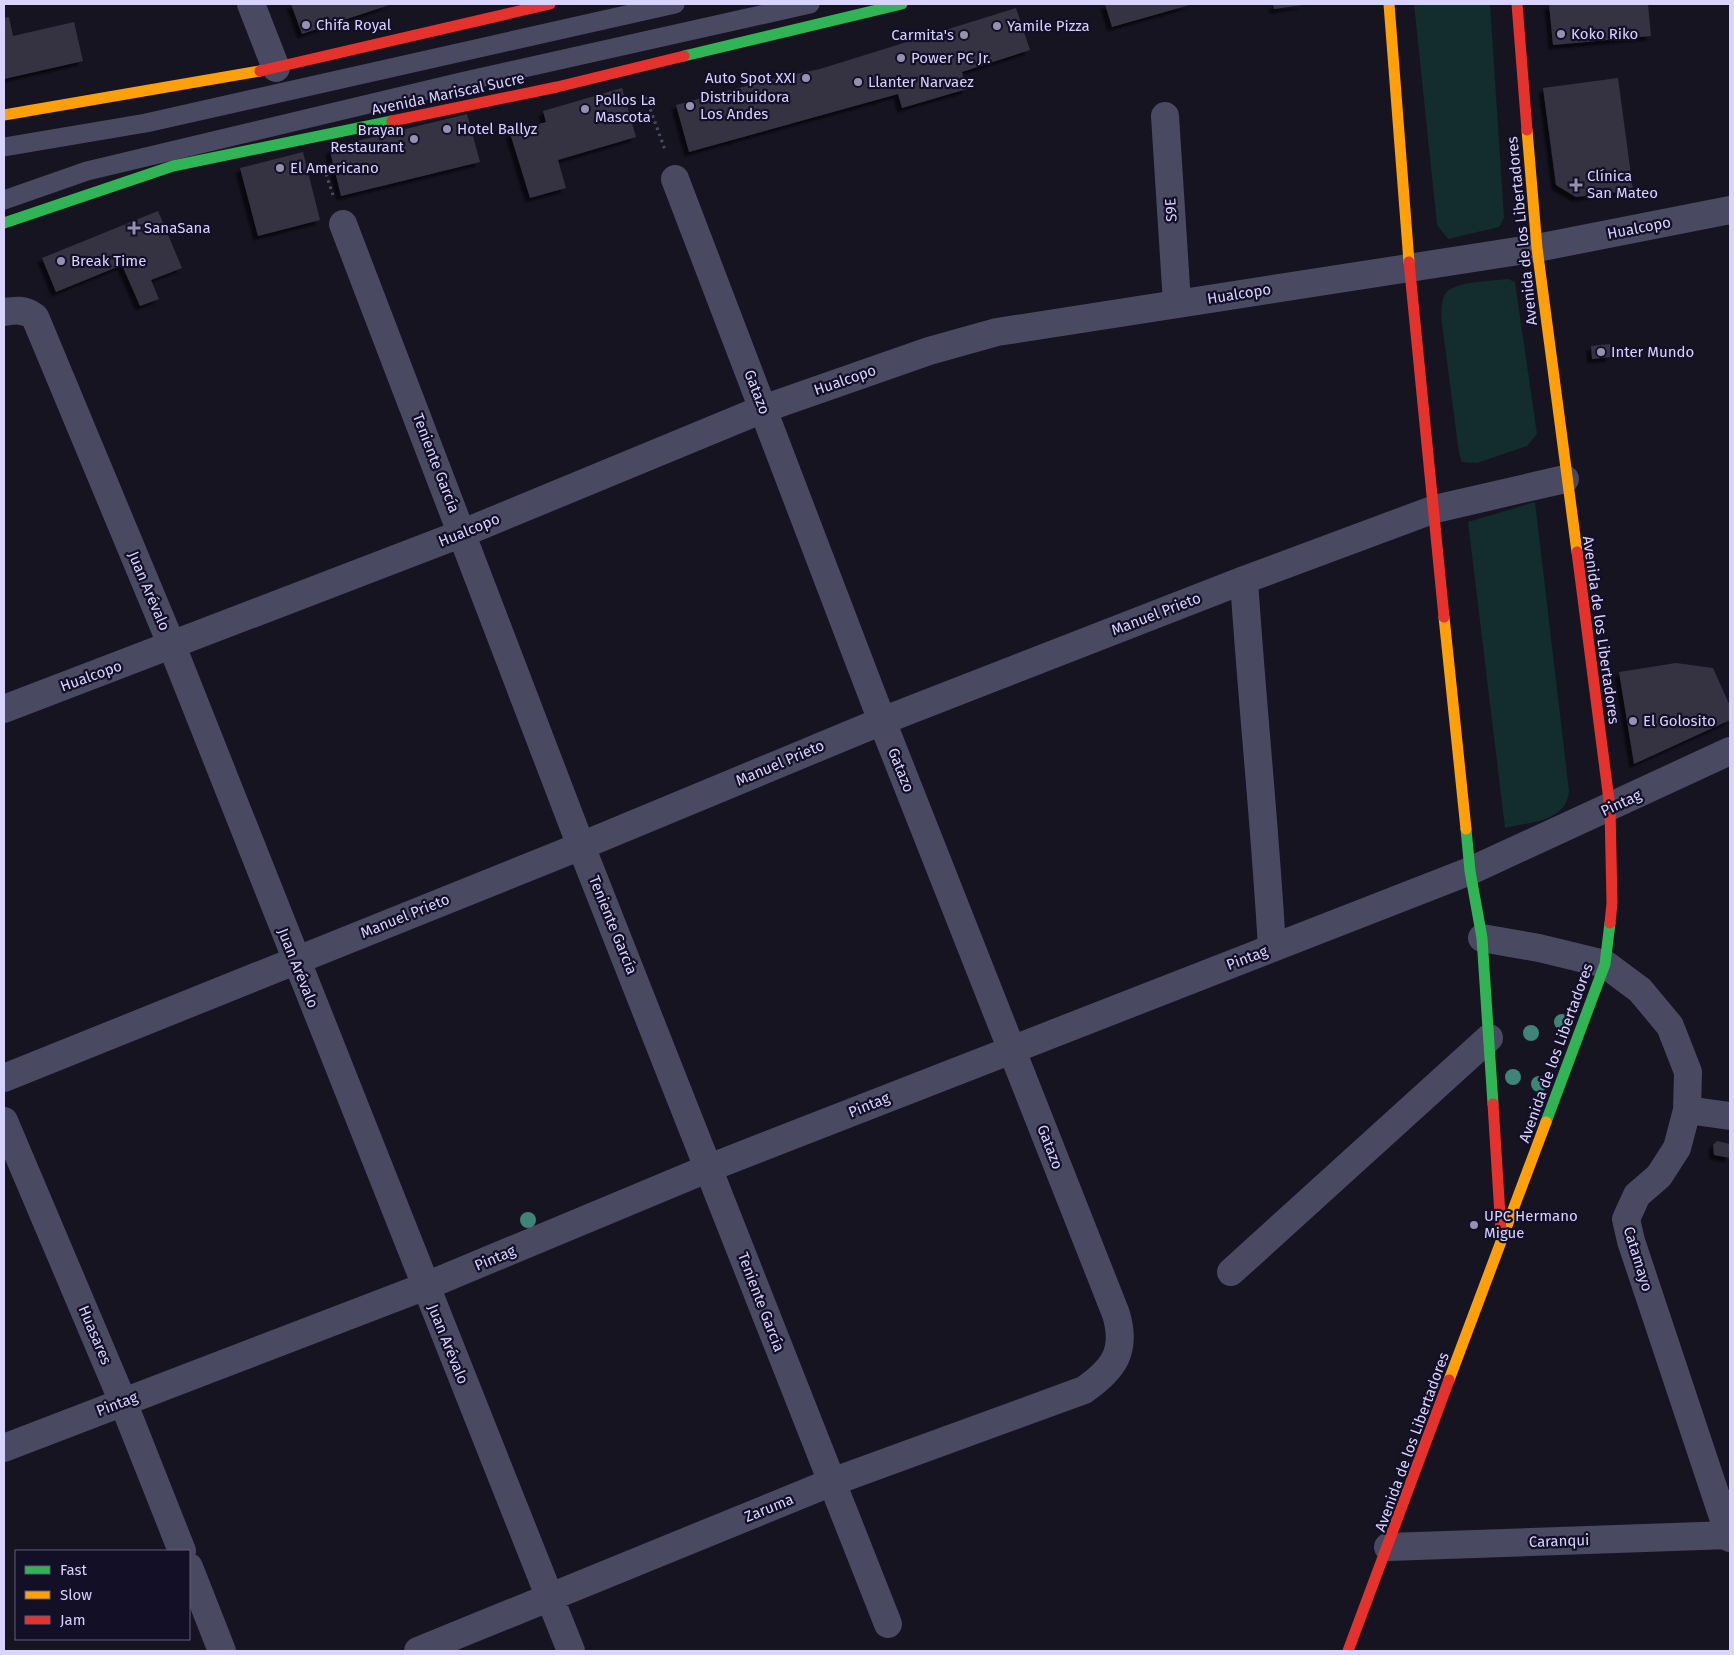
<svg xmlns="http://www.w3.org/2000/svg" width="1734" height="1655" viewBox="0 0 1734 1655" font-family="'Fira Sans',sans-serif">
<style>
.green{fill:#132c2d}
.building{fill:#343243;filter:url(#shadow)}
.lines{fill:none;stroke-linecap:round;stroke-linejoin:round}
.path{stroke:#44505f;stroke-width:3;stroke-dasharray:2.5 4;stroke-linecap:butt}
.lane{stroke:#4a4962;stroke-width:19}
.street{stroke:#4a4962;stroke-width:28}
.fast{stroke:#30b455;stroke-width:11}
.slow{stroke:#ff9f0a;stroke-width:11}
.jam{stroke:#e5322d;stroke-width:11}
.tree{fill:#3e8478}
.poi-dot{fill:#9591b1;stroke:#130f26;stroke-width:2}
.labels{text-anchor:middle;stroke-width:4.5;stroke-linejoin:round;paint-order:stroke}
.poi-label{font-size:15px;fill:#d9d4ff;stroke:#130f26;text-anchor:start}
.street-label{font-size:15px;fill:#d9d4ff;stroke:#130f26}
</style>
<defs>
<filter id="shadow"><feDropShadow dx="-4.5" dy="4.5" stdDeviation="1" flood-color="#0009"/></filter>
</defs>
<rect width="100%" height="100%" fill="#161421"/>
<path class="green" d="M 1414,4 L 1490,4 L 1504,218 L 1499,227 L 1448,239 L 1437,225 Z
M 1508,279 L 1515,282 L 1537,434 L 1527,446 L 1477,463 L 1462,462 L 1459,453 L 1441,316 C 1442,308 1441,299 1446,293 C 1455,281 1493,281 1508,279 Z
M 1535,502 L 1569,791 C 1567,822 1529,822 1505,828 L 1468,522 Z"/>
<path class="building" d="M 291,4 L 392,4 L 302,34 Z
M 1105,4 L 1193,4 L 1112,27 Z
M 1273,4 L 1303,4 L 1303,5 L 1274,9 Z
M 1549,4 L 1648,4 L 1651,36 L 1553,45 Z
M 1016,8 L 1030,50 L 962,72 L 967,89 L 902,108 L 898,94 L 689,152 L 676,105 L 772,79 L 820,69 Z
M 9,17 L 13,36 L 74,22 L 83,61 L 4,79 L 4,18 Z
M 1618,78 L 1633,190 L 1576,197 L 1556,185 L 1543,88 Z
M 622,88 L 636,137 L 558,160 L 566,188 L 530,198 L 510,133 L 546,122 L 543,111 Z
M 467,114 L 480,162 L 341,196 L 330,151 L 336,146 Z
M 303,152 L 320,220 L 258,236 L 240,168 Z
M 158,211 L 182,268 L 151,280 L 159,299 L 140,306 L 122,265 L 56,292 L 42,258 Z
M 1610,344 L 1611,357 L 1592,359 L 1591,346 Z
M 1676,663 L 1713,668 L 1730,706 L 1730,720 L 1634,764 L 1619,672 Z
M 1717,1141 L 1730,1144 L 1730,1158 L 1714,1155 L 1713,1145 Z"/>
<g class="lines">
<path class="path" d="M 646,97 L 665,150
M 324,168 L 333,195"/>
<path class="lane" d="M 4,147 L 146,123 L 675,4
M 4,200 L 87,171 L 461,82 L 810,4"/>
<path class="street" d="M 251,4 L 276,68
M 1165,116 L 1177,303
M 343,224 L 581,846 L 888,1624
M 4,312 C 16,310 24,309 35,317 L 172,646 L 571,1651
M 1244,580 C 1252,703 1265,825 1272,948
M 4,709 L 463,533 L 763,409 L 929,351 L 997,332 L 1537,248 L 1730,210
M 1482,938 L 1539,948 L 1605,964 L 1640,990 L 1670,1026 L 1688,1072 L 1687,1110 L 1677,1148 L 1659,1176 L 1637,1195 L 1626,1219 L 1631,1241 L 1730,1538
M 4,1078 L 581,846 L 882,721 L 1244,580 L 1435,509 L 1565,479
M 1687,1110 L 1730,1116
M 4,1121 L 123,1402 L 182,1551
M 1231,1272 L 1489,1038
M 4,1448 L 426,1286 L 709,1168 L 1470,871 L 1730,751
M 1388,1547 L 1730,1535
M 189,1567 L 222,1651
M 418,1651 L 832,1482 L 1084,1390 C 1114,1369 1127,1351 1116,1314 L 882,721 L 675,179"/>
<path class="fast" d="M 684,56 L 902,4
M 4,223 L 173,166 L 392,121
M 1466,829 L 1470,871 L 1482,938 L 1493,1104
M 1546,1122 L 1605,964 L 1610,923"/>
<path class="slow" d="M 1389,4 L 1409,262
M 4,115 L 260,71
M 1527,130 L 1537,248 L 1577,552
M 1444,617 L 1466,829
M 1449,1380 L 1546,1122"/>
<path class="jam" d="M 1517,4 L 1527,130
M 260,71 L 550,4
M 392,121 L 557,87 L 684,56
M 1409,262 L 1444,617
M 1577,552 L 1610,808 L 1612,903 L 1610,923
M 1493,1104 L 1501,1231
M 1348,1651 L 1449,1380"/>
</g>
<g class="tree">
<circle cx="1562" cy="1022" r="8"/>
<circle cx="1531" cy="1033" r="8"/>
<circle cx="1513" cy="1077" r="8"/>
<circle cx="1539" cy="1084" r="8"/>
<circle cx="528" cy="1220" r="8"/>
</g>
<g class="poi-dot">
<circle cx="306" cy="25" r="5"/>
<circle cx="997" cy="26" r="5"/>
<circle cx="1561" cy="34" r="5"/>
<circle cx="964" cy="35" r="5"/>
<circle cx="901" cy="58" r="5"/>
<circle cx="806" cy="78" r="5"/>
<circle cx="858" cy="82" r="5"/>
<circle cx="690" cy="106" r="5"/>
<circle cx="585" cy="109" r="5"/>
<circle cx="447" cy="129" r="5"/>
<circle cx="414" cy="139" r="5"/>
<circle cx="280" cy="168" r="5"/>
<path d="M1573.5 177.5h5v5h5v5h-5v5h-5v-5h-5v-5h5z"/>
<path d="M131.5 220.5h5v5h5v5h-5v5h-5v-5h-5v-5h5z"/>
<circle cx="61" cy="261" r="5"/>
<circle cx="1601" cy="352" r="5"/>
<circle cx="1633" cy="721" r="5"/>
<circle cx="1474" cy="1225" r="5"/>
</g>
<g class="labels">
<g class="poi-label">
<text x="316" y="30">Chifa Royal</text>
<text x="1007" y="31">Yamile Pizza</text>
<text x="1571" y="39">Koko Riko</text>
<text x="954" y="40" text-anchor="end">Carmita's</text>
<text x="911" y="63">Power PC Jr.</text>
<text x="796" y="83" text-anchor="end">Auto Spot XXI</text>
<text x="868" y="87">Llanter Narvaez</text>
<text x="700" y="102">Distribuidora<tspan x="700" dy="17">Los Andes</tspan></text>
<text x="595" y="105">Pollos La<tspan x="595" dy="17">Mascota</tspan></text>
<text x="457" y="134">Hotel Ballyz</text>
<text x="404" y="135" text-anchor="end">Brayan<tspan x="404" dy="17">Restaurant</tspan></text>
<text x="290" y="173">El Americano</text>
<text x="1587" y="181">Clínica<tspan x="1587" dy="17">San Mateo</tspan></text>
<text x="144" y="233">SanaSana</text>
<text x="71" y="266">Break Time</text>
<text x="1611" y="357">Inter Mundo</text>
<text x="1643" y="726">El Golosito</text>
<text x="1484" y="1221">UPC Hermano<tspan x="1484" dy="17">Migue</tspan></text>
</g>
<g class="street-label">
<text transform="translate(448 94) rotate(-12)" y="5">Avenida Mariscal Sucre</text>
<text transform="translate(1171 210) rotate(-94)" y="5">S9E</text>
<text transform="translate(1639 228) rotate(-11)" y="5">Hualcopo</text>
<text transform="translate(1522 231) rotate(-96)" y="5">Avenida de los Libertadores</text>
<text transform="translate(1239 294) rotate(-9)" y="5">Hualcopo</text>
<text transform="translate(845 380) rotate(-19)" y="5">Hualcopo</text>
<text transform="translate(757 392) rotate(69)" y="5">Gatazo</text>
<text transform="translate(436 463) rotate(69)" y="5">Teniente García</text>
<text transform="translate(469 530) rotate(-22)" y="5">Hualcopo</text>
<text transform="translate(149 591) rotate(67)" y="5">Juan Arévalo</text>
<text transform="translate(1156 614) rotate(-21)" y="5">Manuel Prieto</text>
<text transform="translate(1601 630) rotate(82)" y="5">Avenida de los Libertadores</text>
<text transform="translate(91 676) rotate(-20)" y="5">Hualcopo</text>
<text transform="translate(780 763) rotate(-23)" y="5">Manuel Prieto</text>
<text transform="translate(901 770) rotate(68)" y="5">Gatazo</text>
<text transform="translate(1621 803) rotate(-25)" y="5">Pintag</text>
<text transform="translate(405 916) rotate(-22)" y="5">Manuel Prieto</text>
<text transform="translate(613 925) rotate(68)" y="5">Teniente García</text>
<text transform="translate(1247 958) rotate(-21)" y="5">Pintag</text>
<text transform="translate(298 968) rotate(68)" y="5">Juan Arévalo</text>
<text transform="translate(1556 1053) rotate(-70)" y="5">Avenida de los Libertadores</text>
<text transform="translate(869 1105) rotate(-22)" y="5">Pintag</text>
<text transform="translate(1050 1147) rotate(69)" y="5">Gatazo</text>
<text transform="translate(495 1258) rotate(-23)" y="5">Pintag</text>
<text transform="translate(1638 1259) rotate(73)" y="5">Catamayo</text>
<text transform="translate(761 1302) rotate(69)" y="5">Teniente García</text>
<text transform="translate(95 1335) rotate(67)" y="5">Huasares</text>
<text transform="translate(448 1344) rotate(68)" y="5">Juan Arévalo</text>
<text transform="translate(117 1404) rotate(-21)" y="5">Pintag</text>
<text transform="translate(1412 1442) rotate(-70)" y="5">Avenida de los Libertadores</text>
<text transform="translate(769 1508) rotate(-22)" y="5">Zaruma</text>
<text transform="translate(1559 1541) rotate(-2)" y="5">Caranqui</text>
</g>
</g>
<rect width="1734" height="1655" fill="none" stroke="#d9d4ff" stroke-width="10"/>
<rect x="15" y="1550" width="175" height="90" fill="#130f26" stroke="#625e7d"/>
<rect x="25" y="1566" width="25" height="8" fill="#30b455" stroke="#625e7d"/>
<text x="60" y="1575" font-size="15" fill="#d9d4ff">Fast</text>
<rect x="25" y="1591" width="25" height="8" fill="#ff9f0a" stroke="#625e7d"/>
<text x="60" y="1600" font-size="15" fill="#d9d4ff">Slow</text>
<rect x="25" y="1616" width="25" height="8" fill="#e5322d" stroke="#625e7d"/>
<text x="60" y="1625" font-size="15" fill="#d9d4ff">Jam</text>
</svg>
